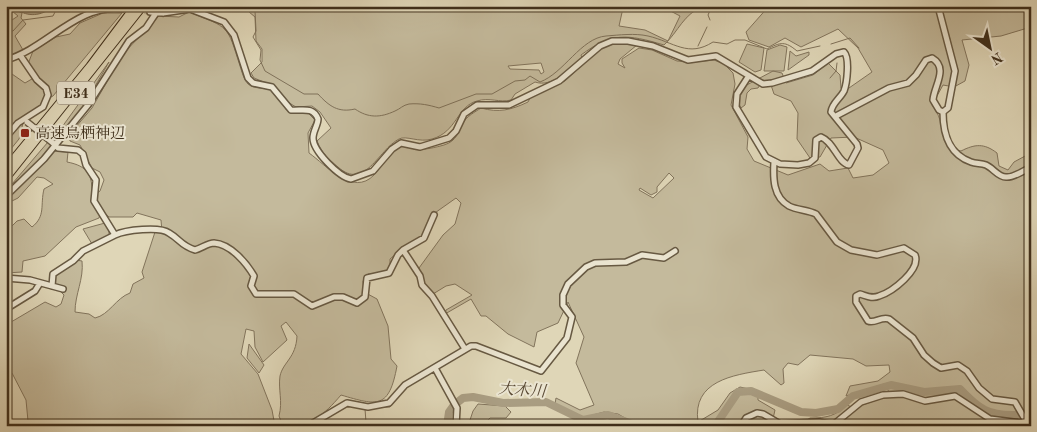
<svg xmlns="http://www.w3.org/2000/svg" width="1037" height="432" viewBox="0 0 1037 432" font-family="'Old Standard TT','Noto Serif JP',serif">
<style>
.green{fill:#c4ba9c;stroke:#82745c;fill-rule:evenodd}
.water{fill:#a99d82;stroke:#7f7159}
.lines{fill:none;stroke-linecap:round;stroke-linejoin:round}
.stream{stroke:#7f7159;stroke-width:1}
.canal{stroke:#a99d82;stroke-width:4.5}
.river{stroke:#a99d82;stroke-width:8}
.minor-tunnel{stroke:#bfb598;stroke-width:5;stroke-dasharray:5 2.5;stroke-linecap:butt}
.minor-casing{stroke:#675942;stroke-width:8}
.highway-casing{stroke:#3f2f1b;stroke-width:9}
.minor{stroke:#eae4d0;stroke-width:5}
.highway{stroke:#dfd6b7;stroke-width:7}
.minor-bridge-casing{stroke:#675942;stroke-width:8;stroke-linecap:butt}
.minor-bridge{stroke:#eae4d0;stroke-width:5}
.poi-dot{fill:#8f2418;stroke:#eae4d0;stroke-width:2}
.labels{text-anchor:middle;stroke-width:4;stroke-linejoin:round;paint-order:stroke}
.shield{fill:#eae4d0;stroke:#726551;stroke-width:1}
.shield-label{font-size:14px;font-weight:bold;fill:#3f2f1b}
.poi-label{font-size:15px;fill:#3f2f1b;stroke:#eae4d0;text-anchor:start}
.water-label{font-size:16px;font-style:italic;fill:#5a4a35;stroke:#eae4d0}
</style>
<rect width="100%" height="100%" fill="#dfd6b7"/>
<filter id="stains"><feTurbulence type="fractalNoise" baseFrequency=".004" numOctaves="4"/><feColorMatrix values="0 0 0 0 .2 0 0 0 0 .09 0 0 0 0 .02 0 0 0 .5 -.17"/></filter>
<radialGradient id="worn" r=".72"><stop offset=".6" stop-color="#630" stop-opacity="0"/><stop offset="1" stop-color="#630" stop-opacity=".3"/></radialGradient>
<path class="green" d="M 6,6 L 22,13 L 21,18 L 26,24 L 15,36 L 23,50 L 6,58 L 6,24 L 18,16 Z
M 242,6 L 640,6 L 623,8 L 619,26 L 645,30 L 668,41 L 680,16 L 661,6 L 704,6 C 683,14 679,31 664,45 C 627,34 612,32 581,55 L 582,58 C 571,69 552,88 535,82 L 515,94 L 511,100 C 500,103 489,97 477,101 C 457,106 457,132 432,139 C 419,143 406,135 399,139 C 378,150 365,191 338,167 C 328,159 322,153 317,141 L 331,128 L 320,112 L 312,106 L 296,107 L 286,101 L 276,87 L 254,78 L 251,73 L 262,62 L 262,49 L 256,41 L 255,17 ZM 541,63 L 544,72 L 541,74 L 539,70 L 510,69 L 508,66 Z
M 769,6 L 935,6 L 947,50 L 952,51 C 951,36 943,22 940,6 L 1031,6 L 1031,27 L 1001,36 L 962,40 L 969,65 L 965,81 L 954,87 L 943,85 L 932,105 C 944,120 940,132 949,148 L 961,151 C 975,144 984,143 997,153 L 999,166 L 1008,170 L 1014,162 L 1027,155 L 1031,160 L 1031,426 L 792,426 L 801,424 L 810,418 C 827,418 835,416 847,405 L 854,408 L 891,395 L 884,384 L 846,396 L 850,386 L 878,381 L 890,372 L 889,365 L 866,366 L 853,359 L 810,355 L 798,365 L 788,363 L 783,369 L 784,383 L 781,385 L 764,370 C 733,375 692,381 698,422 L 718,410 L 730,393 L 740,387 L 758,391 L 758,400 L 775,410 L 772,423 L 776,426 L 639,426 L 618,414 L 604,412 L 582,418 L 555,404 L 556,398 L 580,410 L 594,405 L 576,363 L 584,337 L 568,302 L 558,323 L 537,332 L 534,347 L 508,334 L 486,316 L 481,316 L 471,299 L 445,314 L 446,310 L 472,295 L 455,284 L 446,286 L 433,294 L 423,285 L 419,268 L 443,235 L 455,224 L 461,203 L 456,198 L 432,215 L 422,237 L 404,247 L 390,259 L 390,268 L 385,273 L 368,274 L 363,281 L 364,292 L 377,299 L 388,326 L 391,359 L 397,366 C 389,409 378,406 341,395 C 323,416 311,426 283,426 L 279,416 C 283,401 278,390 280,376 C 283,362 296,358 297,336 L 286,322 L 281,326 L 287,340 L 263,362 L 255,347 L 254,331 L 246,329 L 241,354 L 258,374 L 272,410 L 275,426 L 25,426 L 28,421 L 26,400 L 12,373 L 6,373 L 6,325 L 45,302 L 56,307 L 61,304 L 64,295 L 55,286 L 54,276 L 76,260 L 82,261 C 84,279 75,294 75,312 L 89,314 L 95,318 C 109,315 116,298 130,293 L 133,284 L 144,278 L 142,272 L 155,232 L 162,232 L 161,220 L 137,213 L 133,217 L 109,217 L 101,210 L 99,218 L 76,227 L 45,256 L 23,261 L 22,272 L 6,273 L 6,232 L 17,221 L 24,219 L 32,227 C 46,216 40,205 44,189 L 53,184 L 44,178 L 37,177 L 18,198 L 6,204 L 6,200 L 54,151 L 68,152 L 67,162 C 88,166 93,175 92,197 L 100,191 L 104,180 L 100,172 L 92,168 L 80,145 L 70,141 L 69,135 L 92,108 L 122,55 L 159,16 L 179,17 L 189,12 C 230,28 227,25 240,66 C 242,72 244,80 248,84 C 256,91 268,85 276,94 C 290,112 281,114 308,113 L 315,120 L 308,133 L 309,153 C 326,165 353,197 374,175 C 382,166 388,154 400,147 C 406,144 408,147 414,149 C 421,151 437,147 444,145 C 457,141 458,132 463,123 C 467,116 475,112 481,108 C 499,113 511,110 528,102 L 530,98 L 565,81 L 603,46 L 612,43 L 637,45 L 620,59 L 618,64 L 625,68 L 622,63 L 622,59 L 639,48 L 652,50 L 677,61 L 693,62 L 714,60 L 724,64 L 733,73 L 735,84 L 731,105 L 748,137 L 747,149 L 754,161 L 788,175 L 820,164 L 829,171 L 848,168 L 853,178 L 873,175 L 889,163 L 883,150 L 854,137 L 831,138 L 820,157 L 810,158 L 797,139 L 798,113 L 791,101 L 774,94 L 770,82 L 762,81 L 758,88 L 751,89 L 747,93 L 745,105 L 741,108 L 737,100 L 743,87 L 773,71 L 764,71 L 767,50 L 780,45 L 787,47 L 784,71 L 773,71 L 782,73 L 786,83 L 813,75 L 828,63 L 840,75 L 841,88 L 849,88 L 872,72 L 858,48 L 838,29 L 801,47 L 785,38 L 769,47 L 749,40 L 746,32 ZM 669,173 L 674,178 L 653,198 L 639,190 L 640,188 L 651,195 L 657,192 L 657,187 Z
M 103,13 L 122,13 L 53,96 L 43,101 L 37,109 L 24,119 L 19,139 L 6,155 L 6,75 L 12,74 L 25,83 L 37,76 L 28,64 L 33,51 L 56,37 L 70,34 L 80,23 Z
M 747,44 L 764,48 L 761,70 L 755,72 L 739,62 Z
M 790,51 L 796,56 L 809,52 L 809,55 L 788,70 Z
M 109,62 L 86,102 L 61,134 L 62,127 Z
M 48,142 L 52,146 L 23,177 L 12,184 Z
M 105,223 L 109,231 L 109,237 L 92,244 L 83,229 Z
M 249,344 L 264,365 L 259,373 L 247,358 Z
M 478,404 L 505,406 L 511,412 L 506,418 L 490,418 L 486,422 L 486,426 L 468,426 L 473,411 Z"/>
<path class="water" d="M 10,6 L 49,6 L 47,11 C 32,18 23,14 10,6 Z"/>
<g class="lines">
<path class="stream" d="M 250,6 L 255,11 L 256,31 L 253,37 L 261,50 L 260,60 L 265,71 L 304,94 L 318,94 C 329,106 338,113 355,109 C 368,118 380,118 395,111 C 400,109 403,105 409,104 C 420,103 429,105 439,108 L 476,94 L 492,94 L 515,81 L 525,80 L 530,76 L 540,82 C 564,73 581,38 606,36 C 619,35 635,33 648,36 C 674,42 688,58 713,42 L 727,44 L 735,40 L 745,40 L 767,49 C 781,42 785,41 797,51 L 820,46
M 710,20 L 708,15 L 712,6
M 6,32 L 13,31 L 23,20 L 53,16 L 58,6
M 831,44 L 850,38 L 859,48
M 698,46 L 707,27
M 830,78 L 836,71 L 837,63
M 379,407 L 390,407 L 401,393
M 365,409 L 366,422
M 1016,415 L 1018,420"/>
<path class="canal" d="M 1016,415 L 1031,410"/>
<path class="river" d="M 447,426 L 449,412 L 454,405 L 463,398 L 473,397 L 503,403 L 546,402 L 583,420 L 608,415 L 637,426
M 715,426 L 738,392 L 751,391 L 801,412 L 816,413 L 838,409 L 853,396 L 891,385 L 924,392 L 960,389 C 979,409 988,416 1016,415"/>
<path class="minor-tunnel" d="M 122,9 L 150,12"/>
<g class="minor-casing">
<path id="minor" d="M 938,6 L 955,71 L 948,108 L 943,112 C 943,133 948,154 971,162 C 976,164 981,163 986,165 C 993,168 998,177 1006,177 C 1014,178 1023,170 1031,168
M 150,12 L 163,13 L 190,9 L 224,22 L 234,35 L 248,78 L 253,83 L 272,87 L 291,110 C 302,111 313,106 318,119 C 318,125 313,131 313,138 C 313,151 339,177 351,179 L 373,171 L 392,149 L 401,143 L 420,147 L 449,138 L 456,131 L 464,114 L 477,105 L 509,105 L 559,81 L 600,46 L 612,41 L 628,41 L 653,46 L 688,60 L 716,56 L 763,84 L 772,83 L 812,71 L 836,54 L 844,52 C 850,58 847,83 844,91 C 840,99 832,103 831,112 L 857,144 L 858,148 L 849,165 C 838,163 834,142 821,137 L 816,140 L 815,158 L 809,163 L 798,165 L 780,164 L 766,157 L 736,107 L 737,94 L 748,77
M 163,13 L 168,6
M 6,60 C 46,49 78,3 122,9
M 836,116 L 889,88 L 908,83 L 916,75 L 926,60 L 932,58 C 949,68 934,86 933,100 L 939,110 L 943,112
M 6,137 L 18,123 L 43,107 L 48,95 L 46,88 L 37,80 L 20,55
M 53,143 L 58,148 L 78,150 L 83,154 L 86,165 L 96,180 L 94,201 L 115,235 C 125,230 160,226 169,233 C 181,240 180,245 195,250 C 202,248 208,243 214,243 C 231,244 247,264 254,276 L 251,286 L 256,294 L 294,294 L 312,306 L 334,297 L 343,297 L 357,303 L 365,297 L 367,278 L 389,273 L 398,255 L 403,250
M 6,196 L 44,159 L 88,105 L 129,41 L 146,28 L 156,13
M 434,215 L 424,238 L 403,250 L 420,276 L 422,285 L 432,296 L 465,349
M 6,278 L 30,280 L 63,289
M 52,286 L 53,274 L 73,261 L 83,251 L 115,235
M 6,309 L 35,291 L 40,283
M 435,368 L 457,408 L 456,426
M 308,426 L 347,403 L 368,407 L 389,403 L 405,385 L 471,346 L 476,346 L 541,371 L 567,338 L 572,317 L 563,305 L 563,295 L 568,284 L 586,267 L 595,263 L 626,262 L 642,255 L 664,258 L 675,251
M 741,426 L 746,418 L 757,413 L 763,414 L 780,424 L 819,422 L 833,425 L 861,402 L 883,395 L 903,394 L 925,401 L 955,396 L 990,419 L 1022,423 L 1026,421 L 1015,402 L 992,399 L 979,388 L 967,371 L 958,365 L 941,368 L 933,363 L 924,355 L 913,338 L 889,319 C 881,316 875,324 868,321 L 856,302 L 856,296 L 860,294 C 867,296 872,299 879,296 C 892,292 921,270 915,255 L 904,248 L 877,255 L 851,250 L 837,242 L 816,214 C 808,210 797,210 789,206 C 773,197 773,178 774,162"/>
</g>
<g class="highway-casing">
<path id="highway" d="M 6,168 L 90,66 L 135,6
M 6,178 L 143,6"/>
</g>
<use href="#minor" class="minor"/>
<use href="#highway" class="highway"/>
<g class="minor-bridge-casing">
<path id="minor-bridge" d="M 27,122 L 53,143"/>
</g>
<use href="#minor-bridge" class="minor-bridge"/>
</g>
<rect class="poi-dot" x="20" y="128" width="10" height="10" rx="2.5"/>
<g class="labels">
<rect class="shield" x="57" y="81.5" width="38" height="23" rx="4"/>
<g class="shield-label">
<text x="76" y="98">E34</text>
</g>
<g class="poi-label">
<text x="35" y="138">高速鳥栖神辺</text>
</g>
<g class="water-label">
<text transform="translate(522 389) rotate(4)" y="6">大木川</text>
</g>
</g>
<rect width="1037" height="432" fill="none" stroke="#dfd6b7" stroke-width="25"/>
<rect x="8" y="8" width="1022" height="417" fill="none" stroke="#3f2f1b" stroke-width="2.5"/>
<rect x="12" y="12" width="1012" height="407" fill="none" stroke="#3f2f1b"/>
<g transform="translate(990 48) rotate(147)" stroke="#eae4d0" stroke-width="4" paint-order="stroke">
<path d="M0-4L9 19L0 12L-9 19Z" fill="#3f2f1b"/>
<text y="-8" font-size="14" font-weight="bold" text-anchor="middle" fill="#3f2f1b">N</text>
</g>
<rect width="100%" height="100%" filter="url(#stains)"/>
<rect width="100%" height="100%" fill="url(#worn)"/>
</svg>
